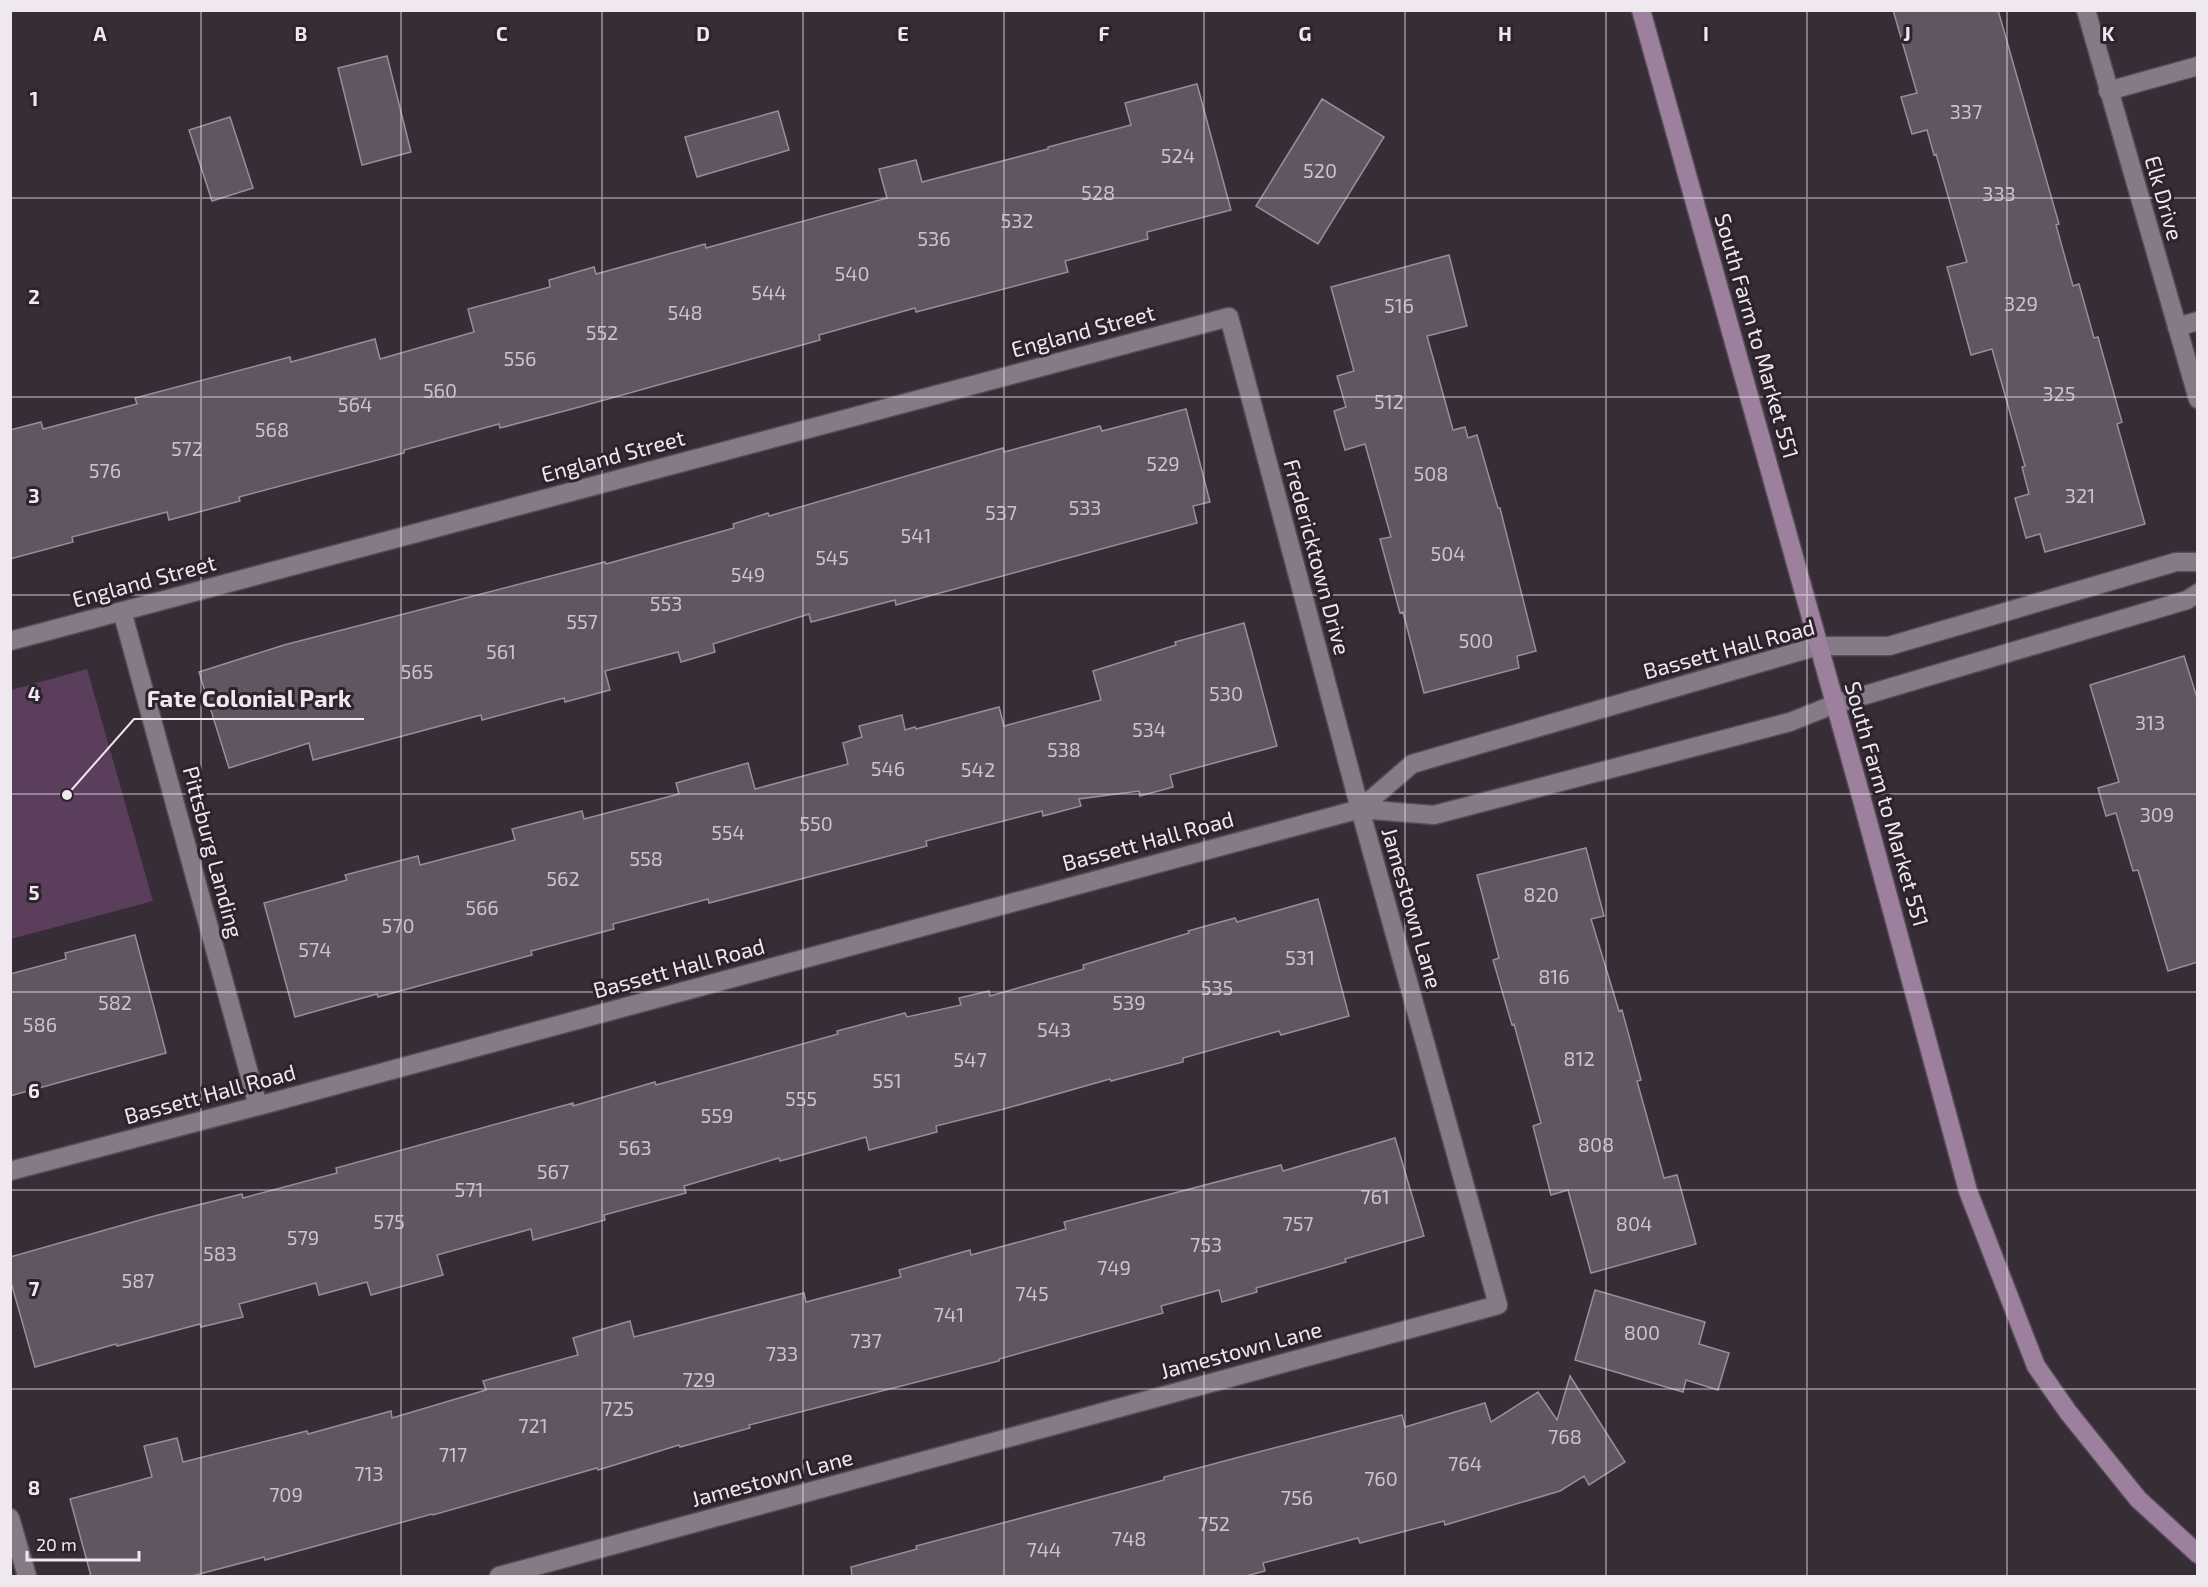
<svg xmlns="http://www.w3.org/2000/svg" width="2208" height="1587" viewBox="0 0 2208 1587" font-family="'Exo 2',sans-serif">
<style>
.green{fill:#5b3d5c}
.building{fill:#605560;stroke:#9a8d99;stroke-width:1.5}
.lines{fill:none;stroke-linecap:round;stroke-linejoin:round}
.lane-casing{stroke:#554c55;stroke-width:21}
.street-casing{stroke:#554c55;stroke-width:21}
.secondary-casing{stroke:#554c55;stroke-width:21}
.lane{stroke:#867a86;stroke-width:18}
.street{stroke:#867a86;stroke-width:18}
.secondary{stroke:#9c809d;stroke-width:18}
.grid{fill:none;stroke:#efe9ef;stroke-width:1.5;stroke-opacity:0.55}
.labels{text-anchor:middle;stroke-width:6;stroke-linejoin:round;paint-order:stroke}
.number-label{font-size:20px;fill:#cbc4cb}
.street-label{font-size:22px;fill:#efe9ef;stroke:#2d232d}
.grid-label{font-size:20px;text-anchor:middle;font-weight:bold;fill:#efe9ef;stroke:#2d232d;stroke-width:6;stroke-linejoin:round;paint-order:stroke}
.leader{fill:none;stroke:#efe9ef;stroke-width:2}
.callout-dot{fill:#efe9ef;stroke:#2d232d;stroke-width:2}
.callout-label{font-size:24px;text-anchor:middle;font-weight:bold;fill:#efe9ef;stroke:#2d232d;stroke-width:6;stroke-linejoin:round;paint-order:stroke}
</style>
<rect width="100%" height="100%" fill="#372d37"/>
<path class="green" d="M 87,669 L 153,901 L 11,939 L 11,690 Z"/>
<path class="building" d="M 1893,10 L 1998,10 L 2059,224 L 2056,225 L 2073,286 L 2079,284 L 2094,338 L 2098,337 L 2122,422 L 2117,424 L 2145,524 L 2045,552 L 2040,534 L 2026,538 L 2015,498 L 2029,494 L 2022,467 L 2025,466 L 1992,349 L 1971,355 L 1947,267 L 1967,262 L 1936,154 L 1934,155 L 1927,130 L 1912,134 L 1901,97 L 1917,93 Z
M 387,56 L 411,152 L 362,165 L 338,68 Z
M 1197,84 L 1231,210 L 1147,232 L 1148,239 L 1065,261 L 1068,272 L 916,312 L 915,308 L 819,335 L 820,340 L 572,409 L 500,428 L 499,424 L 404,450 L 404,453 L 239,497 L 240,501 L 169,520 L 167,512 L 72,537 L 73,542 L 10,559 L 10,430 L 41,422 L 43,429 L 137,404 L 135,398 L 290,357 L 291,362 L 375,339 L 380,359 L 474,332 L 468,309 L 550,287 L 549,280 L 594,267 L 596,274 L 705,244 L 706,248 L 887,198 L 879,169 L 916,160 L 922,182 L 1048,149 L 1048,147 L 1131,125 L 1125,103 Z
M 1322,99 L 1384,137 L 1318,244 L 1256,206 Z
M 778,111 L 789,150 L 697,177 L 685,137 Z
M 230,117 L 253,188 L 212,201 L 189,130 Z
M 1449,255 L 1467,326 L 1427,336 L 1453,430 L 1465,427 L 1468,438 L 1477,435 L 1498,508 L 1500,508 L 1536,651 L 1517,656 L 1519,668 L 1424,693 L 1403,612 L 1400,613 L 1380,539 L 1391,537 L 1365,444 L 1345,450 L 1334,411 L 1346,407 L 1337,376 L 1354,371 L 1331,287 Z
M 1186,409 L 1210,502 L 1193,506 L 1197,523 L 896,605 L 895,600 L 811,622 L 809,614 L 713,644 L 715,652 L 681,662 L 678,652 L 605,671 L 610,690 L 565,702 L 564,698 L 482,720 L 481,715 L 313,760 L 309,743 L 229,768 L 199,672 L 284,645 L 605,562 L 606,564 L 734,528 L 733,524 L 768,513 L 769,516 L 1003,448 L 1004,452 L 1100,426 L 1102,431 Z
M 1244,623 L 1277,746 L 1170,775 L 1173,787 L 1140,796 L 1139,791 L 1079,799 L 1081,806 L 1043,816 L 1042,811 L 926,841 L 927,846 L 709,903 L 708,899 L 613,924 L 614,929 L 531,951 L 532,955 L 378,997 L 377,994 L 295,1017 L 264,903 L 347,880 L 345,875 L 418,856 L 420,865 L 515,840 L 512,829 L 582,811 L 584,819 L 679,794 L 676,783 L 748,763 L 755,789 L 848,764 L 843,743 L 862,737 L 859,726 L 902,715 L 905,730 L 915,727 L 916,729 L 999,707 L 1004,726 L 1101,700 L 1093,671 L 1176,645 L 1175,642 Z
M 2184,656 L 2198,701 L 2198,962 L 2168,971 L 2138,870 L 2133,871 L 2116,813 L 2106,816 L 2098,788 L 2119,782 L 2090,685 Z
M 1586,848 L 1604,916 L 1591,919 L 1619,1011 L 1622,1010 L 1641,1080 L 1637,1081 L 1664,1178 L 1677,1175 L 1696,1244 L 1591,1273 L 1568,1190 L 1551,1195 L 1533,1126 L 1541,1123 L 1514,1024 L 1512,1025 L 1493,960 L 1499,958 L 1477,875 Z
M 1318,899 L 1349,1016 L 1281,1035 L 1279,1031 L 1183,1058 L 1183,1062 L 1111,1081 L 1110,1079 L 1004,1109 L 936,1126 L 937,1132 L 869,1150 L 866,1137 L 780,1161 L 779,1158 L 684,1186 L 686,1193 L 604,1215 L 605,1220 L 533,1240 L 531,1229 L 437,1255 L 443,1275 L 371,1295 L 367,1282 L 319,1295 L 316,1283 L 239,1304 L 243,1317 L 201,1327 L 200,1324 L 117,1346 L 116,1344 L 35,1367 L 10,1279 L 10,1257 L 158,1215 L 242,1194 L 243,1198 L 337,1173 L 336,1168 L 573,1103 L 573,1106 L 655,1082 L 656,1085 L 838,1034 L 837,1031 L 905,1013 L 907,1017 L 961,1005 L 959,998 L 989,991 L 990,996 L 1084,969 L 1083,965 L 1189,933 L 1188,931 L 1235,918 L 1237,922 Z
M 135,935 L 166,1053 L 10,1096 L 10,974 L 66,959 L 65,953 Z
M 1395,1138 L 1424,1236 L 1345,1259 L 1346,1262 L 1256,1288 L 1257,1292 L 1222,1302 L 1219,1290 L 1161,1306 L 1163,1313 L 999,1359 L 999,1361 L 749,1425 L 750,1428 L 680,1447 L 679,1445 L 598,1470 L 597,1468 L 433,1515 L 432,1514 L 265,1560 L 264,1557 L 192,1576 L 91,1576 L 70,1499 L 152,1477 L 144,1446 L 177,1438 L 183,1462 L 307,1431 L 308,1434 L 391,1411 L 392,1418 L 486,1390 L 483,1381 L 578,1355 L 573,1338 L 630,1321 L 634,1337 L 804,1293 L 806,1302 L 901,1277 L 899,1270 L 970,1250 L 971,1255 L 1066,1229 L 1064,1222 L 1281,1165 L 1283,1171 Z
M 1595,1290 L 1705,1322 L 1699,1344 L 1729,1353 L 1718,1390 L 1686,1380 L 1683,1392 L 1575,1360 Z
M 1570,1376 L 1625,1462 L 1589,1485 L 1584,1476 L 1560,1491 L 1445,1525 L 1444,1521 L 1360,1543 L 1358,1538 L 1263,1563 L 1265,1571 L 1246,1576 L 852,1576 L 851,1567 L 917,1549 L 916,1546 L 1164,1480 L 1164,1477 L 1247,1455 L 1402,1415 L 1405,1427 L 1485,1403 L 1491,1422 L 1538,1392 L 1557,1420 Z"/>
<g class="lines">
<g class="lane-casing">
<path id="lane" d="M 2177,327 L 2198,321"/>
</g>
<g class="street-casing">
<path id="street" d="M 2086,10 L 2198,399
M 2108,91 L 2198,66
M 122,611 L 258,1106
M 10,641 L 1229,317 L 1360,809 L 1498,1305 L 499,1576
M 1360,809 L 1412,764 L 1818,646 L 1889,646 L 2176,562 L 2198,562
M 10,1171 L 258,1106 L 1360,809 L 1434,815 L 1790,722 L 1835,704 L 2187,600 L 2198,593
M 10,1518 L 27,1576"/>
</g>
<g class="secondary-casing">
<path id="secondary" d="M 1641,10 L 1862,800 L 1968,1191 L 2036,1366 L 2068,1412 L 2138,1499 L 2198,1554"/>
</g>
<use href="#lane" class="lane"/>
<use href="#street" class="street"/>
<use href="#secondary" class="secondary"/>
</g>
<path class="grid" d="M 201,10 L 201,1576M 401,10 L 401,1576M 602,10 L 602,1576M 803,10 L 803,1576M 1004,10 L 1004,1576M 1204,10 L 1204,1576M 1405,10 L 1405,1576M 1606,10 L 1606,1576M 1807,10 L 1807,1576M 2007,10 L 2007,1576M 10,198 L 2198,198M 10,397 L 2198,397M 10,595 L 2198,595M 10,794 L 2198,794M 10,992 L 2198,992M 10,1190 L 2198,1190M 10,1389 L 2198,1389"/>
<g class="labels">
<g class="number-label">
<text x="1966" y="119">337</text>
<text x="1178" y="163">524</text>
<text x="1320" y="178">520</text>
<text x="1098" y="200">528</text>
<text x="1999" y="201">333</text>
<text x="1017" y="228">532</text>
<text x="934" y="246">536</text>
<text x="852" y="281">540</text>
<text x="769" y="300">544</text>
<text x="2021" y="311">329</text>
<text x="1399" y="313">516</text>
<text x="685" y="320">548</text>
<text x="602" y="340">552</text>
<text x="520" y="366">556</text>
<text x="440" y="398">560</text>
<text x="2059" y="401">325</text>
<text x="1389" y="409">512</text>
<text x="355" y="412">564</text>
<text x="272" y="437">568</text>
<text x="187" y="456">572</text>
<text x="1163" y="471">529</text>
<text x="105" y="478">576</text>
<text x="1431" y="481">508</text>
<text x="2080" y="503">321</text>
<text x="1085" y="515">533</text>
<text x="1001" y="520">537</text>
<text x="916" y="543">541</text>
<text x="1448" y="561">504</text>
<text x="832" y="565">545</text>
<text x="748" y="582">549</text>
<text x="666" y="611">553</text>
<text x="582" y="629">557</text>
<text x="1476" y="648">500</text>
<text x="501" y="659">561</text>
<text x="417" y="679">565</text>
<text x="1226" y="701">530</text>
<text x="2150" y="730">313</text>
<text x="1149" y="737">534</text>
<text x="1064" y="757">538</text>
<text x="888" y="776">546</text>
<text x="978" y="777">542</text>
<text x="2157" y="822">309</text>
<text x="816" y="831">550</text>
<text x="728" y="840">554</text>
<text x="646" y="866">558</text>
<text x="563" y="886">562</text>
<text x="1541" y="902">820</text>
<text x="482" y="915">566</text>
<text x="398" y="933">570</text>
<text x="315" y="957">574</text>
<text x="1300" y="965">531</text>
<text x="1554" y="984">816</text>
<text x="1217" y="995">535</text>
<text x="115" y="1010">582</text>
<text x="1129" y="1010">539</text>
<text x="40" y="1032">586</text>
<text x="1054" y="1037">543</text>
<text x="1579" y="1066">812</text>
<text x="970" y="1067">547</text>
<text x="887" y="1088">551</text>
<text x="801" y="1106">555</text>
<text x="717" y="1123">559</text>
<text x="1596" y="1152">808</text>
<text x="635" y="1155">563</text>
<text x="553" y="1179">567</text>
<text x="469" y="1197">571</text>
<text x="1375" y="1204">761</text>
<text x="389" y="1229">575</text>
<text x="1298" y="1231">757</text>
<text x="1634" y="1231">804</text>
<text x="303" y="1245">579</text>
<text x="1206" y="1252">753</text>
<text x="220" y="1261">583</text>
<text x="1114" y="1275">749</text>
<text x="138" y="1288">587</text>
<text x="1032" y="1301">745</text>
<text x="949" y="1322">741</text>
<text x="1642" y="1340">800</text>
<text x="866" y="1348">737</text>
<text x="782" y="1361">733</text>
<text x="699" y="1387">729</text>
<text x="618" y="1416">725</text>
<text x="533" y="1433">721</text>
<text x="1565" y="1444">768</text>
<text x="453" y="1462">717</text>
<text x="1465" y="1471">764</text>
<text x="369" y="1481">713</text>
<text x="1381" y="1486">760</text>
<text x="286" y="1502">709</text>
<text x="1297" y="1505">756</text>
<text x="1214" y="1531">752</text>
<text x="1129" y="1546">748</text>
<text x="1044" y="1557">744</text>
</g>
<g class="street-label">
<text transform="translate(2164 198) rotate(74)" y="8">Elk Drive</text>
<text transform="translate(1083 331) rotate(-15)" y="8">England Street</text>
<text transform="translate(1757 336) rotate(74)" y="8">South Farm to Market 551</text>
<text transform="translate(613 456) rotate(-15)" y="8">England Street</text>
<text transform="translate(1317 557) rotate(75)" y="8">Fredericktown Drive</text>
<text transform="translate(144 581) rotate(-15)" y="8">England Street</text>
<text transform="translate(1729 649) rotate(-15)" y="8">Bassett Hall Road</text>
<text transform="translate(1887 804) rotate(74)" y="8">South Farm to Market 551</text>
<text transform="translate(1148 841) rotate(-15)" y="8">Bassett Hall Road</text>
<text transform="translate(213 852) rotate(75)" y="8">Pittsburg Landing</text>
<text transform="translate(1412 908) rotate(74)" y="8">Jamestown Lane</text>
<text transform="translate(679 968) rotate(-15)" y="8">Bassett Hall Road</text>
<text transform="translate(210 1094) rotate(-15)" y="8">Bassett Hall Road</text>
<text transform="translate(1241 1350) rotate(-15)" y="8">Jamestown Lane</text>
<text transform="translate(772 1478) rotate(-15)" y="8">Jamestown Lane</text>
</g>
</g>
<g class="grid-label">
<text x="100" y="41">A</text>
<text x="301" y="41">B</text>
<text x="502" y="41">C</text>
<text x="703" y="41">D</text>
<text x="903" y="41">E</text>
<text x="1104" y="41">F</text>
<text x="1305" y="41">G</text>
<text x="1505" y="41">H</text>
<text x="1706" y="41">I</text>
<text x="1907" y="41">J</text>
<text x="2108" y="41">K</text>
<text x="34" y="106">1</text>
<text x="34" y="304">2</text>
<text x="34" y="503">3</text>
<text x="34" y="701">4</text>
<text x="34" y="900">5</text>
<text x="34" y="1098">6</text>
<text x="34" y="1296">7</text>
<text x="34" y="1495">8</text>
</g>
<path class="leader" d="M67 795L134 719H364"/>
<circle class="callout-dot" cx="67" cy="795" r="6"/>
<g class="callout-label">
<text x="249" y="707">Fate Colonial Park</text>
</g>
<rect width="2208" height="1587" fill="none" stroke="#efe9ef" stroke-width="24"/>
<path d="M27 1551v9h112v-9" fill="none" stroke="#efe9ef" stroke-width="3"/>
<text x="36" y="1551" font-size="18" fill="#efe9ef" stroke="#2d232d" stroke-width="4.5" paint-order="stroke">20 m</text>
</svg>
